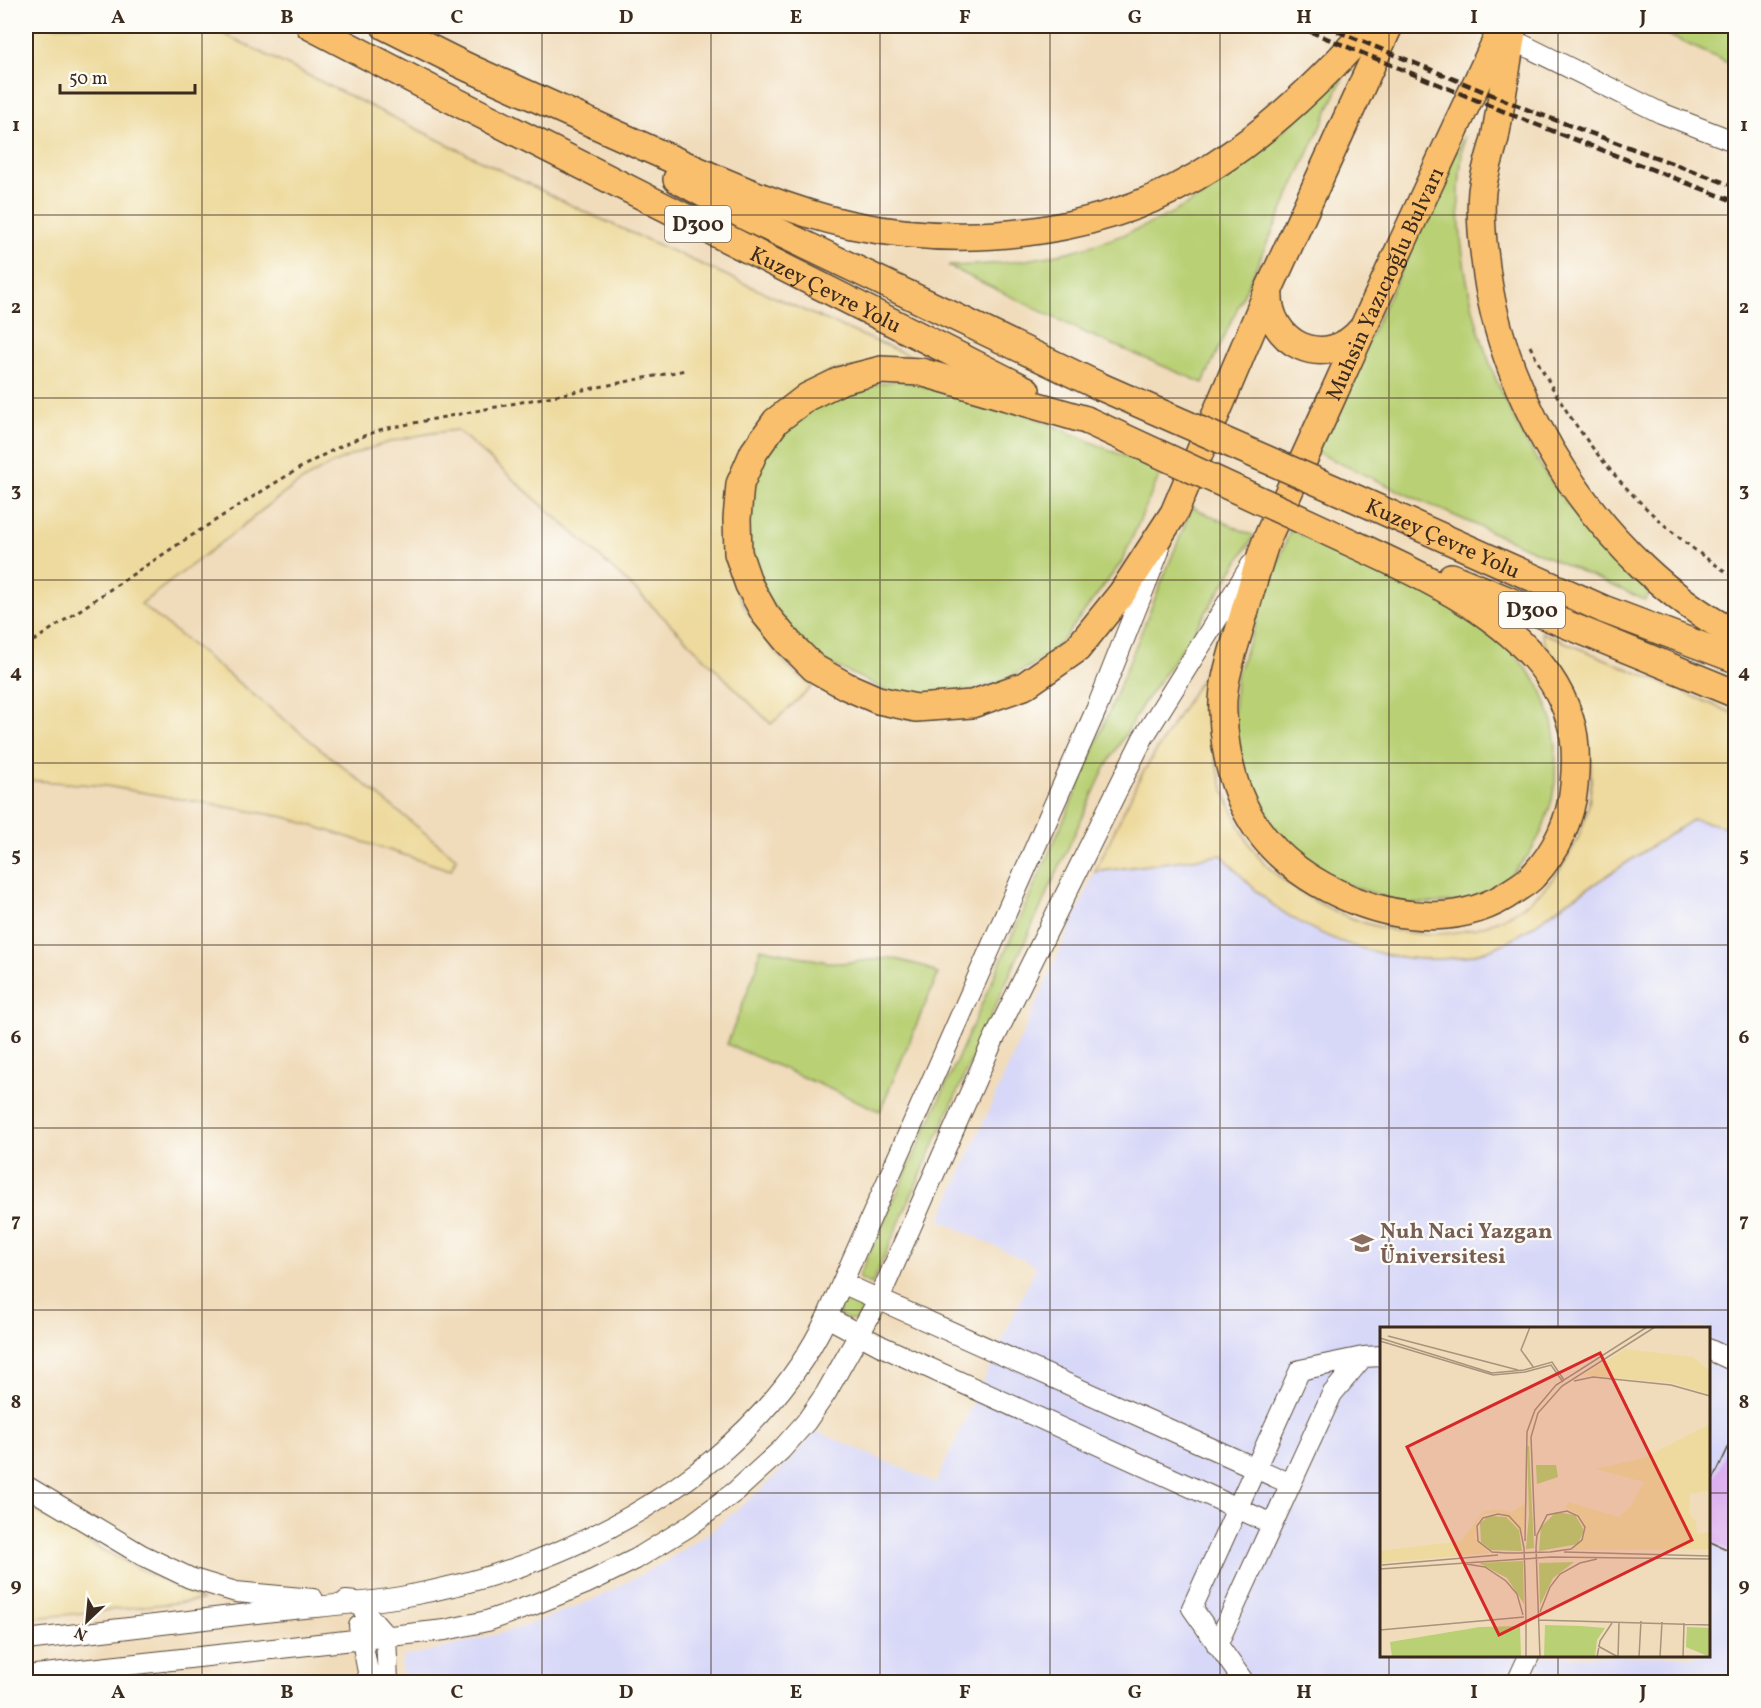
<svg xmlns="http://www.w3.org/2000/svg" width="1761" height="1708" viewBox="0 0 1761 1708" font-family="Vollkorn,serif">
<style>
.built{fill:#d7d7f8;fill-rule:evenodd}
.green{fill:#b9d074;stroke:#7a7d49;stroke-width:1.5}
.sand{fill:#eeda9e;stroke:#94825e;stroke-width:1.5}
.building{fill:#dcaeee}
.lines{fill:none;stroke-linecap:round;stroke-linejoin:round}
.minor-casing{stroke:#564535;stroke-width:22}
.highway-casing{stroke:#564535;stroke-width:30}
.path{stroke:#564535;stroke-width:3;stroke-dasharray:4.5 4.5;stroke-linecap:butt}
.minor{stroke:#fff;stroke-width:20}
.highway{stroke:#f9bf6d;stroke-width:27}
.rail{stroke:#3b2a1e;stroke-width:4.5;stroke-dasharray:9 4.5;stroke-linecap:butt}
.highway-bridge-casing{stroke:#564535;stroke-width:30;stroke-linecap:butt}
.highway-bridge{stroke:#f9bf6d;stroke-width:27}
.grid{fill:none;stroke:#3b2a1e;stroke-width:1.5;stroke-opacity:0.55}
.labels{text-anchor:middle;stroke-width:4.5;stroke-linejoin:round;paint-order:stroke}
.shield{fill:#fdfcf7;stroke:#75695f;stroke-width:1.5}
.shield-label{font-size:21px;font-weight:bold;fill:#3b2a1e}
.street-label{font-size:22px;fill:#3b2a1e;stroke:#fdfcf7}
.education-label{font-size:22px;font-weight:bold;fill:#785e54;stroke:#fdfcf7;text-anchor:start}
.inset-road{fill:none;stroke:#a8947c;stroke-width:1.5}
.view{fill:#d62828;fill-opacity:0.15;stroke:#d62828;stroke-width:3}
.inset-edge{fill:none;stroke:#3b2a1e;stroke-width:3}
.neatline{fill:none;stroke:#3b2a1e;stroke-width:2}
.grid-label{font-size:20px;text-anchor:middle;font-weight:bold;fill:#3b2a1e}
</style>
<rect width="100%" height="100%" fill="#fdfcf7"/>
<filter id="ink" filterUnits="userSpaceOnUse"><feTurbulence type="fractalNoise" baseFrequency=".0167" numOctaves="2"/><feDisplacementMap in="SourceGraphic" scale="12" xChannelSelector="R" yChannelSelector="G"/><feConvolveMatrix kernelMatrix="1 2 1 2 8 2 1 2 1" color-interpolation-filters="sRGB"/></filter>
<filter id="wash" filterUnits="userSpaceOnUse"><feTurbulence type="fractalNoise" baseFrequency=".008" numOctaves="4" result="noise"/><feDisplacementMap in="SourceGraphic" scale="24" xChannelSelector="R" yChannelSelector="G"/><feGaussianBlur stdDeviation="1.35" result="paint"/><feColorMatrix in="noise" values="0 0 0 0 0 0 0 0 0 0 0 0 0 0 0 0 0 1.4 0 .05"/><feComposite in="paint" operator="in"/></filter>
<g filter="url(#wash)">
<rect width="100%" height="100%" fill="#f0dbba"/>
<path class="built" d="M 1694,819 L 1735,829 L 1735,1682 L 401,1682 L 402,1657 L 441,1649 L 519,1628 L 595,1599 L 666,1561 L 714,1529 L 760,1490 L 783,1468 L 816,1431 L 936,1483 L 1036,1266 L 940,1220 L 1095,872 L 1222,855 L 1239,875 L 1273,905 L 1308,926 L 1330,937 L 1354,946 L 1401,957 L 1425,959 L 1446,959 L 1467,955 L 1504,944 ZM 1382,1328 L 1708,1328 L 1708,1656 L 1382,1656 Z"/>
<path class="green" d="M 1648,26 L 1735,26 L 1735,66 Z
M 1347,69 L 1203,383 L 1088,334 L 948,266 C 1052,265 1150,237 1233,174 C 1274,142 1310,104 1347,69 Z
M 1464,136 C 1461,160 1458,184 1459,209 C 1465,358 1537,495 1650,590 L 1645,600 L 1408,495 L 1316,452 Z
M 899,380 L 1007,406 L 1161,472 L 1121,563 L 1061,642 L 1048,654 L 1034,664 L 1002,681 L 963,693 L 940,696 L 896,695 L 812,655 L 755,583 L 744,509 L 768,442 L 826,394 Z
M 1192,507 L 1254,536 L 1194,631 L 1143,704 L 1104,770 L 1003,989 L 872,1284 L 858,1278 L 925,1132 L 1081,781 Z
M 1290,530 L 1443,600 L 1511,649 L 1539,685 L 1551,716 L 1556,745 L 1555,782 L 1552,800 L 1542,831 L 1529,854 L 1508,878 L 1494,889 L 1462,902 L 1405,904 L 1334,880 L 1291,848 L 1269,821 L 1259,805 L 1250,788 L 1233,733 L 1236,677 Z
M 760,948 L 827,962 L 841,963 L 891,958 L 923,966 L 938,974 L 880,1111 L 727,1044 L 757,967 Z
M 853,1298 C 864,1303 865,1314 855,1321 L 840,1317 L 839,1304 L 845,1299 Z"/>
<path class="sand" d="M 26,26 L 208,26 L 583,211 L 812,314 L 927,363 L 830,371 L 727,497 C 716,541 728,581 752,619 C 769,646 786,668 812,687 L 771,724 L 646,600 L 584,542 L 457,430 C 402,435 349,451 302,481 C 280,495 260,512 240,528 C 207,553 174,579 141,604 L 456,858 L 451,870 L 285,817 L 106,786 L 26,780 Z
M 1541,632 L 1735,714 L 1735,829 L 1693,819 C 1650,847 1607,876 1564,904 C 1544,917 1524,934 1503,944 C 1430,978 1337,950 1274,906 C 1255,891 1238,873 1222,855 L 1095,872 L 1139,779 L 1217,653 C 1205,711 1209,763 1235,816 C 1241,830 1247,843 1257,855 C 1273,875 1295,890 1317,902 C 1399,948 1501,951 1561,868 C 1578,843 1590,815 1591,784 C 1592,747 1585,707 1566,675 C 1556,658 1546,652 1541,632 Z
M 26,1506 L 104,1551 L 202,1600 L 26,1619 Z"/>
<g id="blocks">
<path class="building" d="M 1736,1431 L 1736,1553 L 1708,1541 L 1708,1491 Z"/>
</g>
</g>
<g filter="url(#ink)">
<use href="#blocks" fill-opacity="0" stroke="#564535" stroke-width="1.5"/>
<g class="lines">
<g class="minor-casing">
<path id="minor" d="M 1511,39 L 1661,113 L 1736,142
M 842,1283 L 1291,1484
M 827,1317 L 881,1346 L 1272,1524
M 1708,1349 L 1736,1362
M 26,1486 L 142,1555 L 190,1578 L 236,1592 L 313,1599
M 346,1601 L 356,1602 L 386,1636 L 388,1682
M 359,1626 L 370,1682
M 26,1640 C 105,1631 185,1622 265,1612 C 311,1607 357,1604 401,1597 C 515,1577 621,1534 711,1461 C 759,1421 800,1374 827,1317 L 1096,710 L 1159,551
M 1217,1645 L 1332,1394 L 1363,1357
M 26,1676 L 445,1630 L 487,1621 L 533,1605 L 585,1584 L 636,1559 L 688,1527 L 736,1491 L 781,1450 L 806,1422 L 826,1393 L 879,1299 L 992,1043 L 1143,738 L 1251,565
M 1244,1682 L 1192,1608 L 1300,1370 L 1363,1357 L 1382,1356
M 1517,1682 L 1529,1656"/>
</g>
<g class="highway-casing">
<g id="highway">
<path id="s1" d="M 310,26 L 439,93 L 1026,390"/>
<path d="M 385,26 L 471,69"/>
<path d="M 1513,26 C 1507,63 1502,100 1495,138 C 1491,155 1484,173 1482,191 C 1480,213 1482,237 1485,259 C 1500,405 1604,566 1736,634"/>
<path d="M 456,62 C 523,92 589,122 656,152 C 719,180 783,210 852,225 C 972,250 1111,234 1215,165 C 1272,128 1326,76 1370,26"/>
<path d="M 677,179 L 745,216 L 1099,386"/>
<path d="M 1269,289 C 1265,344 1326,373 1362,329"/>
<path d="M 1086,420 L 921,372 L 881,370 L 842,380 L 807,397 L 776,421 L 754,452 L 740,484 L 737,519 L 738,553 L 749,585 L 765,614 L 788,642 L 814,668 L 846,686 L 878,700 L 916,708 L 972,704 L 1024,686 L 1077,649 L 1122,593 L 1174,513 L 1269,289 L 1389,26"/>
<path id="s2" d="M 1350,496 L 1603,609 L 1736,659"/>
<path id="s3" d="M 1326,531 C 1412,572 1540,620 1570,720 C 1577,740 1576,765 1574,786 C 1571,819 1556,852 1533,876 C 1528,882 1520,886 1513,891 C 1466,924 1405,921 1353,900 C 1267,865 1227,807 1223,714 C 1221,684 1233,652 1241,624 C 1249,597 1256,570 1265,544 C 1271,528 1279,513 1286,498 C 1300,467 1314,437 1328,406 C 1385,279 1444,152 1503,26"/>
<path d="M 1451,577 L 1736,694"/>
</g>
</g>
<path class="path" d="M 1530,346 C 1577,442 1644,521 1736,578
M 26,646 C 98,598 169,549 243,503 C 288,475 332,446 383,429 L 686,370"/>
<use href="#minor" class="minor"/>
<use href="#highway" class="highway"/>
<path class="rail" d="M 1297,26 L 1527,121 L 1736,202
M 1325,26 L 1531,111 L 1736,187"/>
<g class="highway-bridge-casing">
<path id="highway-bridge" d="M 1099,386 L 1350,496
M 1086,420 L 1326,531"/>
</g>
<use href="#highway-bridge" class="highway-bridge"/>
</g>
</g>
<path class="grid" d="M 202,26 L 202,1682M 372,26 L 372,1682M 542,26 L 542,1682M 711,26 L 711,1682M 880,26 L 880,1682M 1050,26 L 1050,1682M 1220,26 L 1220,1682M 1389,26 L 1389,1328M 1558,26 L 1558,1328M 26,215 L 1736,215M 26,398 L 1736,398M 26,580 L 1736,580M 26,763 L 1736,763M 26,945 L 1736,945M 26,1128 L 1736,1128M 26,1310 L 1736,1310M 26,1493 L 1382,1493M 1708,1493 L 1736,1493M 1389,1656 L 1389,1682M 1558,1656 L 1558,1682"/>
<defs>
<g id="university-bare" transform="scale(1.8)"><path d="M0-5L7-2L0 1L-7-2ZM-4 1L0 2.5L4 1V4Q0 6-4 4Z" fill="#8d6e63" stroke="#fdfcf7" stroke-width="2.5" paint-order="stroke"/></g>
</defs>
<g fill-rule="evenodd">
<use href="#university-bare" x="1362" y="1243"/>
</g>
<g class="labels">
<g class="shield">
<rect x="665" y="206" width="66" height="36" rx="4.5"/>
<rect x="1499" y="592" width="66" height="36" rx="4.5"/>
</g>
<g class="shield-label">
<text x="698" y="231">D300</text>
<text x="1532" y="617">D300</text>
</g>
<g class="street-label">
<text dy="8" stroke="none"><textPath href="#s3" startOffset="1382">Muhsin Yazıcıoğlu Bulvarı</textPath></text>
<text dy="8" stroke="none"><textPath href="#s1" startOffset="579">Kuzey Çevre Yolu</textPath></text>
<text dy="8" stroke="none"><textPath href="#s2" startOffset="102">Kuzey Çevre Yolu</textPath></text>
</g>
<g class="education-label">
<text x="1380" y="1238">Nuh Naci Yazgan<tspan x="1380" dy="25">Üniversitesi</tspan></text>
</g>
</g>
<g transform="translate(1380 1327)">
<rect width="330" height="330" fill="#f0dbba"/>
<path d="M 147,119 L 149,119 L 154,221 L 146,222 L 149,188 ZM 156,138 L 176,138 L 178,150 L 157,157 ZM 176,185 L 195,188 L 204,203 L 198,217 L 159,224 L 161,200 ZM 109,189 L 127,190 L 139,203 L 142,224 L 111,223 L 101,215 L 100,196 ZM 143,234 L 144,277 L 127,251 L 99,236 ZM 194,235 L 173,251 L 160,278 L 159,236 ZM 165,298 L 201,299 L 225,301 L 217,313 L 215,330 L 164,330 ZM 140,299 L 141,330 L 12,330 L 10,315 L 100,300 ZM 307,300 L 330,301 L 330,330 L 306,320 Z" fill="#b9d074"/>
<path d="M 245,22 L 313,30 L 330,44 L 330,68 L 293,56 L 204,48 ZM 330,97 L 330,163 L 310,167 L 309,187 L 316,195 L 317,207 L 330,205 L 330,222 L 191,223 L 205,208 L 198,187 L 186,181 L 188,175 L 239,190 L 251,179 L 264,155 L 216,142 L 264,131 ZM 145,176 L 143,207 L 121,185 L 105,187 L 97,194 L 95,211 L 109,226 L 0,236 L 0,224 L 82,214 L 102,185 L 116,182 L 132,185 Z" fill="#eeda9e"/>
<path class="inset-road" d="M 150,0 L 141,23 L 154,41M 8,9 L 138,43M 0,11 L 112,46 L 144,43 L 172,35 L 184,53M 0,14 L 113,48 L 145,45 L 171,38 L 183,55M 194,54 L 213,50 L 291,58 L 330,69M 155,209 L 151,110 L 158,86 L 182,59 L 275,0M 145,214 L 147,105 L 155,83 L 176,58 L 267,0M 184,225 L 330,229M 86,237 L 105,240 L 126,254 L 137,267 L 143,288M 2,238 L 118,228M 0,242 L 171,230 L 330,232M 160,285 L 170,260 L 180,247 L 200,236 L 217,232M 158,293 L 330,298M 0,303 L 144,290M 218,319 L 238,330M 146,330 L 146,296 L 145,250 L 144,221 L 140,201 L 129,189 L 118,187 L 103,191 L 97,199 L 98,214 L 112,225 L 127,226 L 138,226 L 170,225 L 191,222 L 202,213 L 205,200 L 198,189 L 187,184 L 167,188 L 157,208 L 156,220 L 157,249 L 160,330M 217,330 L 220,314 L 232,296M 238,330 L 239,296M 259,330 L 261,294M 280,330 L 282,295M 303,330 L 304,296"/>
<path class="view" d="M 220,26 L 312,213 L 119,308 L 27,120 Z"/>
<rect width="330" height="330" class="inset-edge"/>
</g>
<rect width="1761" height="1708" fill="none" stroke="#fdfcf7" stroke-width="66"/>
<g transform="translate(87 1621) rotate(206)" stroke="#fdfcf7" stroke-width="4.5" paint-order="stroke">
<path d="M0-4.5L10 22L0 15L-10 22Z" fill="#3b2a1e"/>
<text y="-9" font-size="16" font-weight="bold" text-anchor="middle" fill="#3b2a1e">N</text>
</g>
<path d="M60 84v9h135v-9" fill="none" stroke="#3b2a1e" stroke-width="3"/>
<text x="69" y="84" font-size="18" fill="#3b2a1e" stroke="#fdfcf7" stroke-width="4.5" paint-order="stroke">50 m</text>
<rect x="33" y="33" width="1695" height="1642" class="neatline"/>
<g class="grid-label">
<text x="118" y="23">A</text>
<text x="287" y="23">B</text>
<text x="457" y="23">C</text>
<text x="626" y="23">D</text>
<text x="796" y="23">E</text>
<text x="965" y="23">F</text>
<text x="1135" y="23">G</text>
<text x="1304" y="23">H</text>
<text x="1474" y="23">I</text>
<text x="1643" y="23">J</text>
<text x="16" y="131">1</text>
<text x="1744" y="131">1</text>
<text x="16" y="313">2</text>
<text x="1744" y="313">2</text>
<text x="16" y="496">3</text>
<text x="1744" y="496">3</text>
<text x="16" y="678">4</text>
<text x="1744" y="678">4</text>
<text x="16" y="861">5</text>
<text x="1744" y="861">5</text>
<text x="16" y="1043">6</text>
<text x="1744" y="1043">6</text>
<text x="16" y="1226">7</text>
<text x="1744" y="1226">7</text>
<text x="16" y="1408">8</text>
<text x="1744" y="1408">8</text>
<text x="16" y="1591">9</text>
<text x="1744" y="1591">9</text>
<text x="118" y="1698">A</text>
<text x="287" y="1698">B</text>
<text x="457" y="1698">C</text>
<text x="626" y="1698">D</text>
<text x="796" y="1698">E</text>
<text x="965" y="1698">F</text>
<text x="1135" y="1698">G</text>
<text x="1304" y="1698">H</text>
<text x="1474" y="1698">I</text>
<text x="1643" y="1698">J</text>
</g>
</svg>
